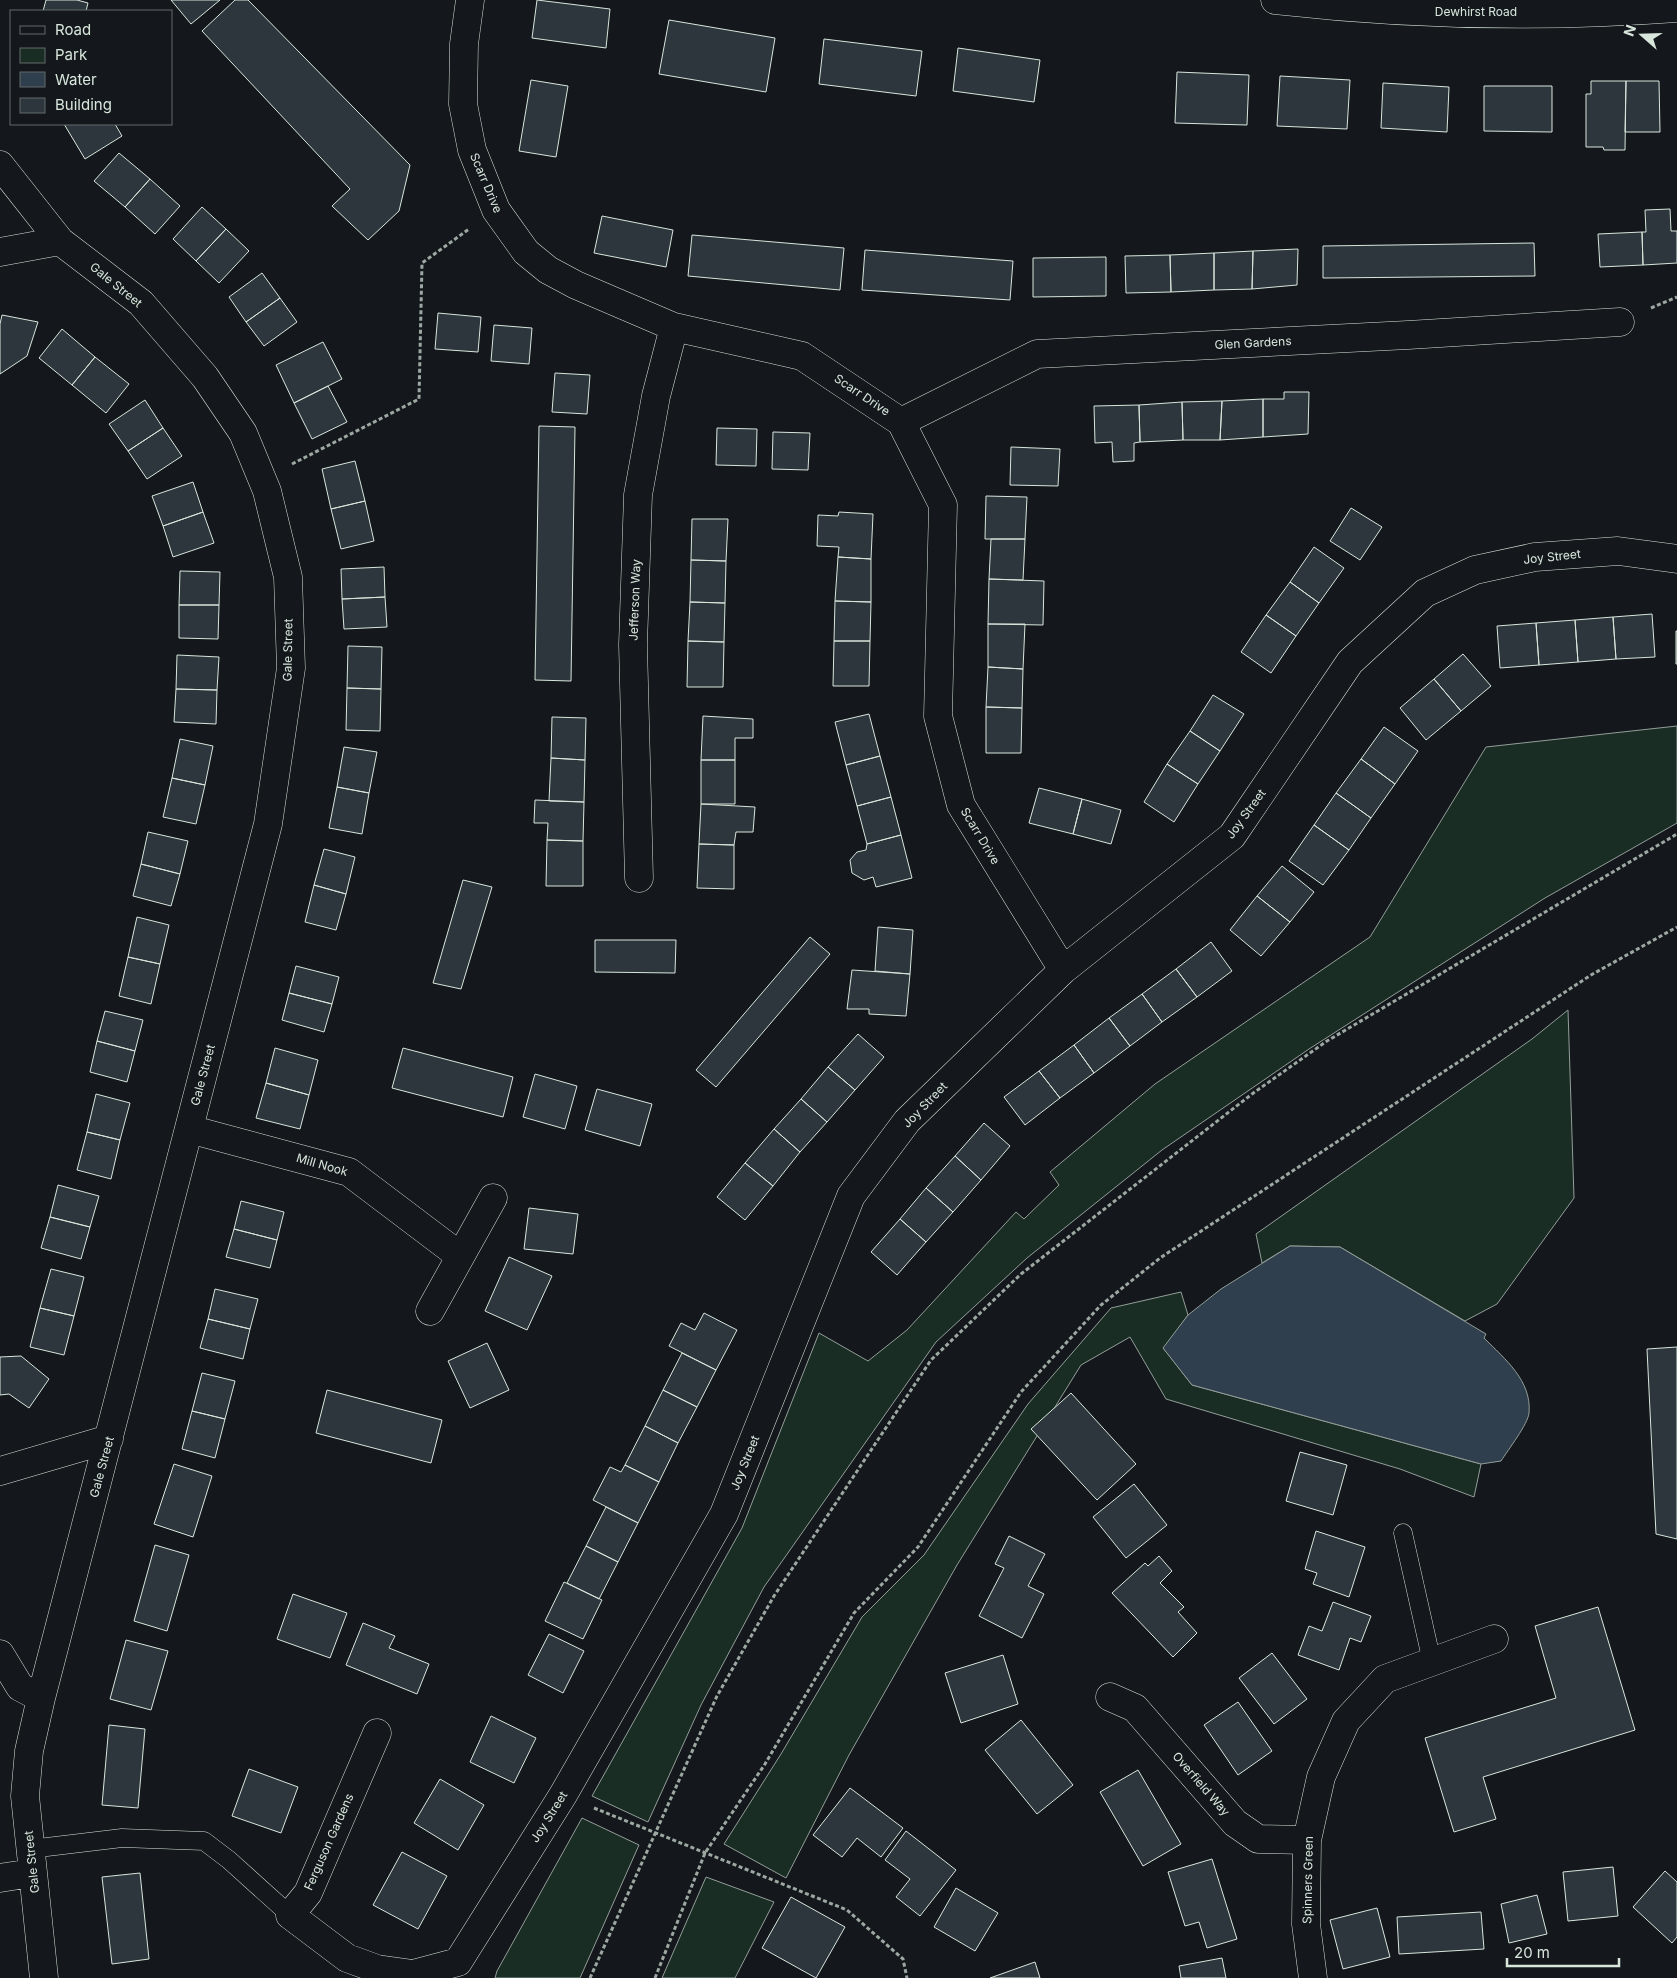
<svg xmlns="http://www.w3.org/2000/svg" width="1677" height="1978" viewBox="0 0 1677 1978" font-family="Inter,sans-serif">
<style>
.green{fill:#1a2d24;stroke:#939e99}
.water{fill:#2f3f4d;stroke:#939e99}
.building{fill:#2c363c;stroke:#d8e6dc}
.lines{fill:none;stroke-linecap:round;stroke-linejoin:round}
.lane-casing{stroke:#d8e6dc;stroke-width:19}
.street-casing{stroke:#d8e6dc;stroke-width:29}
.path{stroke:#9da8a2;stroke-width:3;stroke-dasharray:4 2.5;stroke-linecap:butt}
.lane{stroke:#14181c;stroke-width:18}
.street{stroke:#14181c;stroke-width:28}
.labels{text-anchor:middle;stroke-width:4;stroke-linejoin:round;paint-order:stroke}
.street-label{font-size:12px;fill:#d8e6dc;stroke:#14181c}
</style>
<rect width="100%" height="100%" fill="#14181c"/>
<path class="green" d="M 1677,726 L 1677,823 L 1545,898 L 1309,1049 L 1162,1150 L 1027,1258 L 936,1342 L 764,1587 L 701,1705 L 648,1822 L 592,1796 L 742,1528 L 819,1333 L 868,1361 L 907,1330 L 1016,1212 L 1024,1219 L 1059,1185 L 1050,1172 L 1155,1084 L 1370,937 L 1486,747 Z
M 1568,1010 L 1574,1198 L 1497,1304 L 1465,1321 L 1340,1247 L 1290,1246 L 1262,1263 L 1256,1234 L 1532,1039 Z
M 1181,1292 L 1188,1315 L 1164,1349 L 1192,1385 L 1481,1464 L 1474,1497 L 1400,1469 L 1166,1399 L 1130,1337 L 1081,1365 L 957,1565 L 849,1755 L 786,1878 L 724,1844 L 781,1754 L 862,1617 L 924,1555 L 1028,1404 L 1111,1308 Z
M 582,1818 L 639,1845 L 580,1978 L 495,1978 L 497,1971 Z
M 706,1877 L 774,1902 L 735,1978 L 662,1978 Z"/>
<path class="water" d="M 1290,1246 L 1340,1247 L 1486,1334 L 1484,1338 C 1505,1359 1532,1381 1529,1413 C 1528,1424 1508,1450 1501,1461 L 1481,1464 L 1192,1385 L 1163,1348 L 1188,1315 L 1221,1289 Z"/>
<path class="building" d="M 46,0 L 77,0 L 88,3 L 86,11 L 43,11 Z
M 171,0 L 220,0 L 191,24 Z
M 235,0 L 248,0 L 410,165 L 399,211 L 368,240 L 332,206 L 350,189 L 202,31 Z
M 537,0 L 610,9 L 606,48 L 532,38 Z
M 669,20 L 775,38 L 766,92 L 659,74 Z
M 824,39 L 922,51 L 916,96 L 819,84 Z
M 958,48 L 1040,60 L 1034,102 L 953,91 Z
M 1177,72 L 1249,75 L 1247,125 L 1175,123 Z
M 1280,76 L 1350,80 L 1347,129 L 1277,126 Z
M 531,80 L 568,86 L 556,157 L 519,151 Z
M 1591,81 L 1626,81 L 1625,150 L 1604,150 L 1603,147 L 1586,147 L 1586,94 L 1591,94 Z
M 1626,81 L 1659,81 L 1660,132 L 1625,132 Z
M 1383,83 L 1449,87 L 1447,132 L 1381,128 Z
M 1484,86 L 1552,86 L 1552,132 L 1484,131 Z
M 64,124 L 115,124 L 122,136 L 85,159 Z
M 119,153 L 150,179 L 125,207 L 94,181 Z
M 150,179 L 180,206 L 155,234 L 125,207 Z
M 202,207 L 226,229 L 196,261 L 173,239 Z
M 1670,209 L 1671,231 L 1677,231 L 1677,263 L 1643,265 L 1642,232 L 1646,232 L 1645,210 Z
M 602,216 L 673,230 L 666,267 L 594,253 Z
M 226,229 L 249,251 L 219,283 L 196,261 Z
M 1642,232 L 1643,265 L 1600,267 L 1598,234 Z
M 692,235 L 844,248 L 840,290 L 688,276 Z
M 1534,243 L 1535,276 L 1323,278 L 1323,246 Z
M 1298,249 L 1297,285 L 1252,289 L 1253,251 Z
M 865,250 L 1013,261 L 1010,300 L 862,290 Z
M 1253,251 L 1252,289 L 1214,290 L 1214,253 Z
M 1214,253 L 1214,290 L 1171,292 L 1170,255 Z
M 1170,255 L 1171,292 L 1126,293 L 1125,256 Z
M 1106,257 L 1106,296 L 1033,297 L 1033,258 Z
M 262,273 L 280,298 L 246,322 L 229,297 Z
M 280,298 L 297,322 L 264,346 L 246,322 Z
M 438,313 L 481,317 L 478,352 L 435,349 Z
M 2,315 L 38,322 L 27,356 L 0,374 L 0,324 Z
M 494,325 L 532,328 L 529,364 L 491,361 Z
M 62,329 L 95,357 L 72,385 L 39,358 Z
M 323,342 L 342,379 L 294,403 L 276,365 Z
M 95,357 L 129,384 L 106,413 L 72,385 Z
M 555,373 L 590,375 L 587,414 L 552,412 Z
M 328,386 L 347,422 L 312,439 L 294,403 Z
M 1284,392 L 1309,392 L 1308,434 L 1263,437 L 1263,399 L 1284,399 Z
M 1263,399 L 1263,437 L 1220,440 L 1222,401 Z
M 145,400 L 163,428 L 128,451 L 109,424 Z
M 1222,401 L 1220,440 L 1183,440 L 1182,402 Z
M 1182,402 L 1183,440 L 1140,442 L 1139,405 Z
M 1139,405 L 1140,442 L 1134,443 L 1134,461 L 1113,462 L 1112,442 L 1095,443 L 1094,406 Z
M 539,426 L 575,427 L 571,681 L 535,680 Z
M 163,428 L 182,456 L 147,479 L 128,451 Z
M 717,428 L 757,429 L 756,466 L 716,465 Z
M 773,432 L 810,433 L 808,470 L 772,469 Z
M 1011,447 L 1060,449 L 1058,486 L 1010,485 Z
M 355,461 L 365,501 L 331,509 L 322,469 Z
M 193,482 L 203,512 L 163,526 L 152,496 Z
M 986,496 L 1027,497 L 1025,539 L 985,539 Z
M 365,501 L 374,541 L 341,549 L 331,509 Z
M 1351,508 L 1382,527 L 1360,560 L 1330,541 Z
M 203,512 L 214,543 L 173,557 L 163,526 Z
M 839,512 L 873,514 L 871,559 L 838,557 L 839,547 L 817,546 L 818,515 L 838,516 Z
M 692,519 L 728,519 L 726,561 L 691,560 Z
M 991,539 L 1025,539 L 1023,580 L 989,579 Z
M 1314,547 L 1344,568 L 1319,603 L 1290,582 Z
M 838,557 L 871,559 L 871,602 L 835,601 Z
M 691,560 L 726,561 L 725,603 L 690,602 Z
M 384,567 L 385,597 L 342,599 L 341,569 Z
M 180,571 L 220,572 L 219,605 L 179,605 Z
M 989,579 L 1044,581 L 1043,625 L 988,624 Z
M 1290,582 L 1319,603 L 1296,636 L 1266,615 Z
M 385,597 L 387,627 L 344,629 L 342,599 Z
M 835,601 L 871,602 L 870,641 L 834,641 Z
M 690,602 L 725,603 L 724,642 L 688,641 Z
M 179,605 L 219,605 L 218,639 L 179,638 Z
M 1652,614 L 1655,657 L 1616,659 L 1613,617 Z
M 1266,615 L 1296,636 L 1271,673 L 1241,652 Z
M 1613,617 L 1616,659 L 1578,662 L 1575,620 Z
M 1575,620 L 1578,662 L 1539,665 L 1536,623 Z
M 1536,623 L 1539,665 L 1500,668 L 1497,626 Z
M 988,624 L 1025,624 L 1023,669 L 988,667 Z
M 1676,631 L 1677,631 L 1677,664 L 1676,664 Z
M 688,641 L 724,642 L 723,687 L 687,687 Z
M 834,641 L 870,641 L 869,686 L 833,686 Z
M 348,646 L 382,647 L 381,689 L 347,688 Z
M 1463,654 L 1491,686 L 1461,711 L 1434,679 Z
M 177,655 L 219,657 L 217,690 L 176,689 Z
M 988,667 L 1023,669 L 1022,708 L 986,707 Z
M 1434,679 L 1461,711 L 1426,740 L 1400,708 Z
M 347,688 L 381,689 L 380,731 L 346,730 Z
M 176,689 L 217,690 L 216,724 L 174,722 Z
M 1213,695 L 1244,714 L 1220,751 L 1190,731 Z
M 986,707 L 1022,708 L 1021,753 L 986,753 Z
M 869,714 L 880,756 L 846,765 L 835,722 Z
M 703,716 L 753,719 L 753,738 L 735,738 L 735,760 L 701,760 Z
M 552,717 L 586,718 L 585,760 L 551,758 Z
M 1384,727 L 1418,751 L 1395,784 L 1361,759 Z
M 1190,731 L 1220,751 L 1198,784 L 1167,764 Z
M 180,739 L 213,746 L 205,785 L 172,778 Z
M 344,747 L 377,752 L 369,793 L 337,787 Z
M 880,756 L 891,797 L 857,806 L 846,765 Z
M 551,758 L 585,760 L 584,802 L 549,801 Z
M 1361,759 L 1395,784 L 1371,818 L 1336,793 Z
M 701,760 L 735,760 L 735,804 L 701,804 Z
M 1167,764 L 1198,784 L 1174,822 L 1144,802 Z
M 172,778 L 205,785 L 196,824 L 163,817 Z
M 337,787 L 369,793 L 362,834 L 329,828 Z
M 1039,788 L 1082,799 L 1073,834 L 1029,823 Z
M 1336,793 L 1371,818 L 1349,850 L 1314,825 Z
M 891,797 L 901,835 L 867,844 L 857,806 Z
M 1082,799 L 1121,810 L 1111,844 L 1073,834 Z
M 535,800 L 584,802 L 583,841 L 547,840 L 548,823 L 534,823 Z
M 701,804 L 755,807 L 753,832 L 736,832 L 734,845 L 699,844 Z
M 1314,825 L 1349,850 L 1323,885 L 1289,861 Z
M 148,832 L 188,841 L 180,874 L 141,864 Z
M 901,835 L 912,878 L 876,887 L 873,877 L 864,880 L 852,873 L 850,860 L 857,852 L 866,850 L 867,844 Z
M 547,840 L 583,841 L 583,886 L 546,886 Z
M 699,844 L 734,845 L 734,889 L 697,888 Z
M 324,849 L 355,857 L 346,894 L 314,885 Z
M 141,864 L 180,874 L 171,906 L 133,896 Z
M 1282,866 L 1314,892 L 1290,922 L 1257,896 Z
M 463,880 L 492,887 L 461,989 L 433,983 Z
M 314,885 L 346,894 L 336,930 L 305,922 Z
M 1257,896 L 1290,922 L 1261,956 L 1230,930 Z
M 137,917 L 169,925 L 160,964 L 128,957 Z
M 878,927 L 913,930 L 910,974 L 875,971 Z
M 810,937 L 830,954 L 716,1087 L 696,1070 Z
M 595,940 L 676,940 L 675,973 L 595,972 Z
M 1211,942 L 1232,971 L 1197,997 L 1176,969 Z
M 128,957 L 160,964 L 151,1004 L 119,996 Z
M 296,966 L 339,977 L 332,1004 L 289,993 Z
M 1176,969 L 1197,997 L 1162,1022 L 1142,994 Z
M 852,970 L 910,974 L 906,1016 L 869,1014 L 869,1009 L 847,1009 Z
M 289,993 L 332,1004 L 324,1032 L 282,1020 Z
M 1142,994 L 1162,1022 L 1130,1046 L 1109,1018 Z
M 105,1011 L 143,1020 L 135,1051 L 97,1041 Z
M 1109,1018 L 1130,1046 L 1094,1073 L 1074,1045 Z
M 858,1034 L 884,1057 L 855,1090 L 828,1067 Z
M 97,1041 L 135,1051 L 127,1082 L 90,1072 Z
M 1074,1045 L 1094,1073 L 1060,1098 L 1039,1071 Z
M 275,1048 L 318,1060 L 309,1095 L 266,1083 Z
M 403,1048 L 513,1077 L 503,1117 L 392,1088 Z
M 828,1067 L 855,1090 L 827,1122 L 801,1099 Z
M 1039,1071 L 1060,1098 L 1025,1125 L 1004,1097 Z
M 535,1074 L 577,1086 L 565,1129 L 523,1117 Z
M 266,1083 L 309,1095 L 300,1129 L 256,1118 Z
M 597,1089 L 652,1104 L 640,1146 L 585,1130 Z
M 96,1094 L 130,1103 L 120,1140 L 87,1132 Z
M 801,1099 L 827,1122 L 800,1152 L 774,1129 Z
M 984,1123 L 1010,1146 L 981,1180 L 955,1156 Z
M 774,1129 L 800,1152 L 773,1186 L 745,1163 Z
M 87,1132 L 120,1140 L 111,1179 L 77,1170 Z
M 955,1156 L 981,1180 L 953,1212 L 926,1188 Z
M 745,1163 L 773,1186 L 745,1220 L 717,1197 Z
M 58,1185 L 99,1196 L 90,1227 L 50,1217 Z
M 926,1188 L 953,1212 L 926,1242 L 900,1219 Z
M 241,1201 L 284,1212 L 277,1240 L 234,1229 Z
M 529,1208 L 578,1214 L 573,1254 L 524,1249 Z
M 50,1217 L 90,1227 L 81,1259 L 41,1248 Z
M 900,1219 L 926,1242 L 897,1275 L 871,1252 Z
M 234,1229 L 277,1240 L 270,1268 L 226,1257 Z
M 509,1257 L 552,1276 L 527,1330 L 485,1311 Z
M 51,1269 L 84,1277 L 74,1316 L 40,1308 Z
M 215,1289 L 258,1299 L 250,1329 L 208,1319 Z
M 40,1308 L 74,1316 L 64,1355 L 30,1347 Z
M 704,1313 L 737,1330 L 716,1370 L 669,1346 L 681,1323 L 695,1330 Z
M 208,1319 L 250,1329 L 243,1359 L 200,1348 Z
M 487,1343 L 509,1390 L 470,1408 L 448,1361 Z
M 1677,1347 L 1677,1539 L 1656,1534 L 1647,1349 Z
M 682,1353 L 716,1370 L 697,1407 L 663,1390 Z
M 21,1356 L 49,1379 L 29,1408 L 9,1394 L 0,1395 L 0,1357 Z
M 202,1373 L 235,1381 L 225,1419 L 192,1411 Z
M 327,1390 L 442,1420 L 431,1463 L 316,1433 Z
M 663,1390 L 697,1407 L 678,1443 L 645,1426 Z
M 1071,1393 L 1136,1464 L 1097,1500 L 1031,1429 Z
M 192,1411 L 225,1419 L 215,1458 L 182,1449 Z
M 645,1426 L 678,1443 L 659,1482 L 625,1465 Z
M 1300,1452 L 1347,1465 L 1333,1515 L 1286,1501 Z
M 174,1464 L 212,1476 L 193,1537 L 154,1524 Z
M 625,1465 L 659,1482 L 638,1523 L 593,1500 L 610,1467 L 621,1472 Z
M 1134,1484 L 1167,1525 L 1126,1558 L 1093,1517 Z
M 606,1507 L 638,1523 L 618,1562 L 586,1546 Z
M 1316,1531 L 1365,1547 L 1349,1597 L 1313,1584 L 1317,1573 L 1305,1569 Z
M 1009,1536 L 1045,1554 L 1028,1586 L 1044,1594 L 1022,1638 L 979,1616 L 1004,1568 L 995,1564 Z
M 155,1545 L 189,1555 L 167,1631 L 134,1621 Z
M 586,1546 L 618,1562 L 599,1599 L 567,1583 Z
M 1159,1556 L 1172,1571 L 1160,1583 L 1184,1607 L 1178,1612 L 1197,1633 L 1173,1657 L 1112,1593 L 1145,1563 L 1148,1566 Z
M 564,1582 L 602,1600 L 583,1639 L 545,1621 Z
M 293,1594 L 347,1613 L 330,1658 L 277,1639 Z
M 1333,1602 L 1371,1616 L 1361,1642 L 1350,1638 L 1339,1670 L 1298,1655 L 1309,1626 L 1322,1631 Z
M 1598,1607 L 1635,1730 L 1483,1777 L 1496,1819 L 1454,1832 L 1425,1738 L 1556,1698 L 1535,1626 Z
M 363,1623 L 395,1636 L 389,1648 L 429,1664 L 417,1694 L 346,1665 Z
M 549,1634 L 584,1651 L 563,1693 L 528,1675 Z
M 126,1640 L 168,1651 L 151,1710 L 110,1699 Z
M 1272,1653 L 1307,1699 L 1274,1724 L 1239,1678 Z
M 1003,1655 L 1018,1704 L 961,1723 L 945,1673 Z
M 1238,1702 L 1272,1751 L 1238,1775 L 1204,1725 Z
M 491,1716 L 536,1738 L 514,1783 L 470,1762 Z
M 1021,1720 L 1073,1785 L 1037,1814 L 985,1750 Z
M 109,1725 L 145,1729 L 138,1808 L 102,1805 Z
M 249,1769 L 298,1787 L 281,1833 L 232,1816 Z
M 1138,1770 L 1181,1844 L 1143,1866 L 1100,1792 Z
M 440,1779 L 484,1805 L 458,1850 L 414,1823 Z
M 850,1788 L 903,1828 L 881,1857 L 857,1838 L 842,1857 L 813,1835 Z
M 906,1831 L 956,1870 L 920,1916 L 896,1897 L 910,1879 L 885,1860 Z
M 402,1852 L 447,1876 L 418,1929 L 373,1905 Z
M 1212,1859 L 1237,1939 L 1207,1948 L 1199,1922 L 1185,1926 L 1168,1872 Z
M 1613,1867 L 1618,1916 L 1568,1921 L 1563,1872 Z
M 1665,1871 L 1677,1882 L 1677,1937 L 1672,1943 L 1633,1907 Z
M 140,1873 L 149,1959 L 112,1964 L 102,1877 Z
M 956,1888 L 998,1913 L 975,1951 L 934,1927 Z
M 1537,1895 L 1547,1934 L 1509,1943 L 1501,1904 Z
M 791,1897 L 845,1927 L 816,1978 L 762,1948 Z
M 1377,1908 L 1390,1957 L 1343,1969 L 1330,1920 Z
M 1481,1912 L 1484,1949 L 1399,1954 L 1397,1917 Z
M 1222,1958 L 1226,1978 L 1181,1978 L 1179,1966 Z
M 1035,1962 L 1040,1978 L 990,1978 Z"/>
<g class="lines">
<g class="lane-casing">
<path id="lane" d="M 1403,1533 L 1432,1662
M 30,1849 L 122,1838 L 204,1841 L 229,1860 L 290,1915"/>
</g>
<g class="street-casing">
<path id="street" d="M 470,0 L 464,44 L 463,104 L 472,150 L 496,210 L 526,252 L 548,270 L 576,285 L 674,327 L 802,356 L 901,422 L 943,505 L 938,716 L 961,805 L 1063,970
M 1275,0 C 1408,15 1543,18 1677,8
M 0,165 L 60,241 L 141,303 L 205,377 L 243,433 L 267,491 L 288,577 L 291,668 L 268,824 L 41,1698 L 29,1751 L 25,1796 L 44,1978
M 0,252 L 60,241
M 901,422 L 1037,354 L 1408,335 L 1620,322
M 639,878 L 633,645 L 638,495 L 656,396 L 674,327
M 189,1129 L 349,1172 L 460,1256
M 430,1311 L 493,1198
M 0,1471 L 109,1439
M 0,1654 L 20,1687 L 41,1698
M 1110,1697 L 1135,1708 L 1235,1823 L 1258,1839 L 1307,1840
M 377,1733 L 308,1893 L 290,1915 L 347,1958 L 377,1969 L 413,1974 L 458,1962 L 563,1795 L 724,1514 L 851,1196 L 907,1121 L 1063,970 L 1232,836 L 1350,662 L 1425,593 L 1475,570 L 1535,557 L 1618,551 L 1677,559
M 0,1878 L 32,1873
M 1313,1978 L 1306,1924 L 1307,1840 L 1321,1777 L 1346,1721 L 1385,1679 L 1494,1639"/>
</g>
<path class="path" d="M 1651,308 L 1677,297
M 292,464 L 419,399 L 422,263 L 469,229
M 594,1808 L 847,1910 L 903,1959 L 907,1978
M 590,1978 L 717,1696 L 774,1596 L 931,1360 L 1021,1274 L 1252,1094 L 1327,1041 L 1677,834
M 655,1978 L 705,1853 L 765,1764 L 854,1613 L 918,1547 L 1021,1392 L 1101,1305 L 1160,1258 L 1591,975 L 1677,927"/>
<use href="#lane" class="lane"/>
<use href="#street" class="street"/>
</g>
<g class="labels">
<g class="street-label">
<text x="1476" y="16">Dewhirst Road</text>
<text transform="translate(486 183) rotate(67)" y="4">Scarr Drive</text>
<text transform="translate(116 285) rotate(39)" y="4">Gale Street</text>
<text transform="translate(1253 343) rotate(-3)" y="4">Glen Gardens</text>
<text transform="translate(862 395) rotate(34)" y="4">Scarr Drive</text>
<text transform="translate(1552 557) rotate(-6)" y="4">Joy Street</text>
<text transform="translate(635 600) rotate(-88)" y="4">Jefferson Way</text>
<text transform="translate(288 650) rotate(-89)" y="4">Gale Street</text>
<text transform="translate(1246 814) rotate(-54)" y="4">Joy Street</text>
<text transform="translate(980 836) rotate(59)" y="4">Scarr Drive</text>
<text transform="translate(203 1075) rotate(-75)" y="4">Gale Street</text>
<text transform="translate(925 1105) rotate(-46)" y="4">Joy Street</text>
<text transform="translate(322 1165) rotate(16)" y="4">Mill Nook</text>
<text transform="translate(745 1463) rotate(-68)" y="4">Joy Street</text>
<text transform="translate(102 1467) rotate(-75)" y="4">Gale Street</text>
<text transform="translate(1201 1784) rotate(49)" y="4">Overfield Way</text>
<text transform="translate(549 1817) rotate(-58)" y="4">Joy Street</text>
<text transform="translate(329 1842) rotate(-66)" y="4">Ferguson Gardens</text>
<text transform="translate(32 1862) rotate(-96)" y="4">Gale Street</text>
<text transform="translate(1308 1880) rotate(-89)" y="4">Spinners Green</text>
</g>
</g>
<rect x="10" y="10" width="162" height="115" fill="#14181c" stroke="#626a69"/>
<rect x="20" y="26" width="25" height="8" fill="#14181c" stroke="#626a69"/>
<text x="55" y="35" font-size="15" fill="#d8e6dc">Road</text>
<rect x="20" y="48" width="25" height="15" fill="#1a2d24" stroke="#626a69"/>
<text x="55" y="60" font-size="15" fill="#d8e6dc">Park</text>
<rect x="20" y="72" width="25" height="15" fill="#2f3f4d" stroke="#626a69"/>
<text x="55" y="85" font-size="15" fill="#d8e6dc">Water</text>
<rect x="20" y="98" width="25" height="15" fill="#2c363c" stroke="#626a69"/>
<text x="55" y="110" font-size="15" fill="#d8e6dc">Building</text>
<g transform="translate(1642 35) rotate(290)" stroke="#14181c" stroke-width="4" paint-order="stroke">
<path d="M0-4L9 19L0 12L-9 19Z" fill="#d8e6dc"/>
<text y="-8" font-size="14" font-weight="bold" text-anchor="middle" fill="#d8e6dc">N</text>
</g>
<path d="M1507 1958v8h112v-8" fill="none" stroke="#d8e6dc" stroke-width="2.5"/>
<text x="1514" y="1958" font-size="15" fill="#d8e6dc" stroke="#14181c" stroke-width="4" paint-order="stroke">20 m</text>
</svg>
